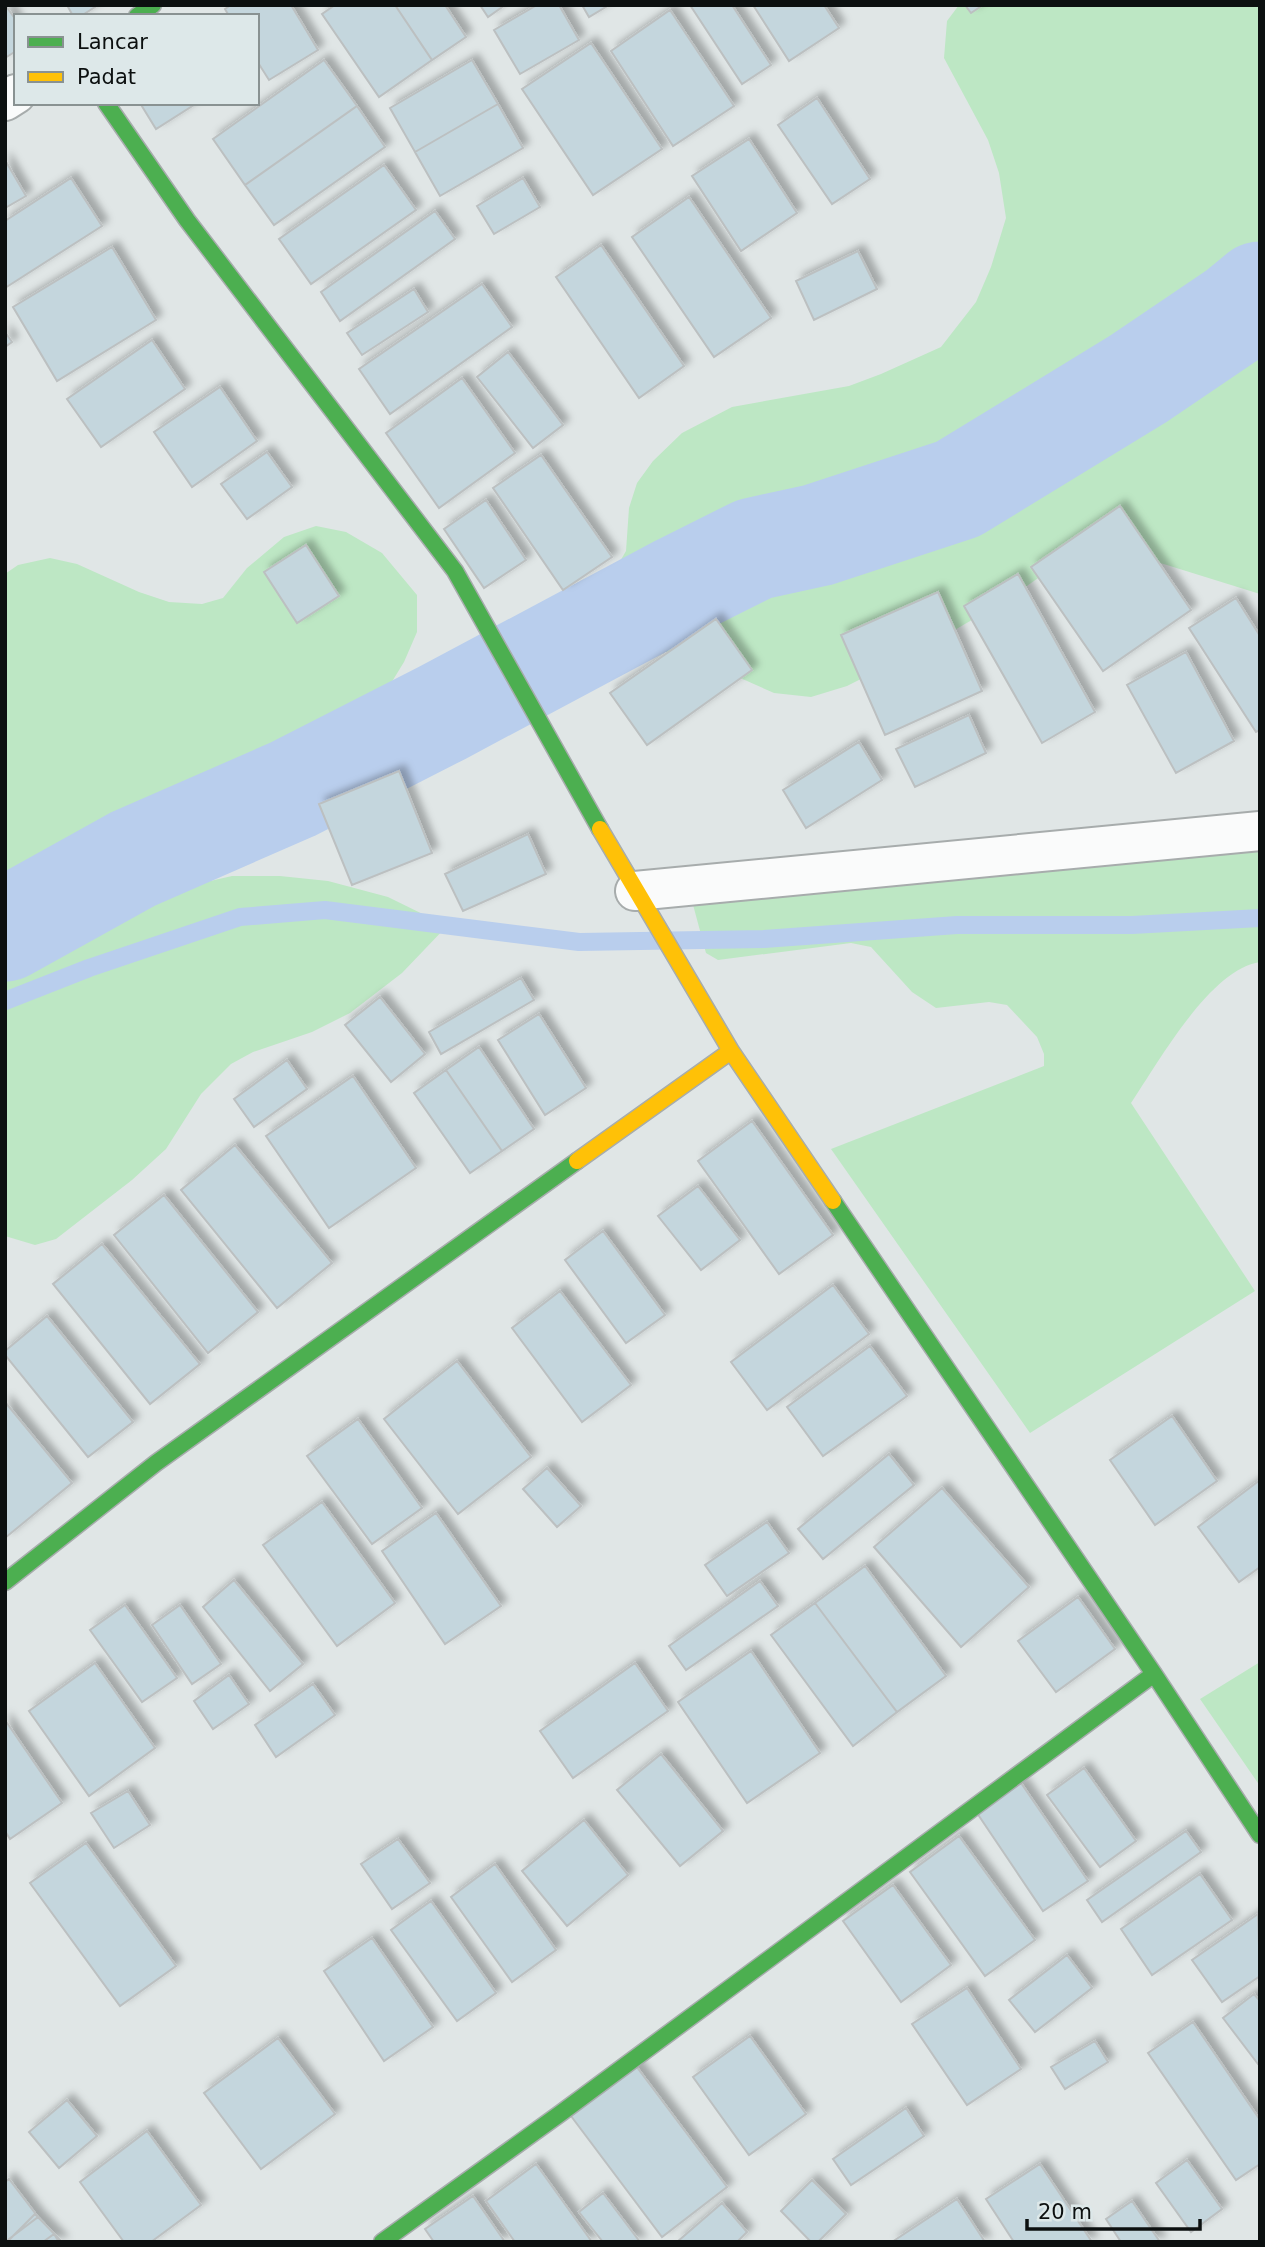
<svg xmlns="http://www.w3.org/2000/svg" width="1265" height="2247" viewBox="0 0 1265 2247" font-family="'DejaVu Sans',sans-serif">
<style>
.green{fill:#bde7c4}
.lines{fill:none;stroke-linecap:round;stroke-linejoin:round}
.stream{stroke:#b9ceed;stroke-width:18}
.river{stroke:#b9ceed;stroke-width:103}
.building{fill:#c4d6dd;stroke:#bcc0c1;stroke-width:2;filter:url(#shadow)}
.street-casing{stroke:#a7acac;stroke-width:42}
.fast-casing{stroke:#a7acac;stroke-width:19}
.slow-casing{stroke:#a7acac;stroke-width:19}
.street{stroke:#fafbfb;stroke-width:38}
.fast{stroke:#4caf50;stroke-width:16}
.slow{stroke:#ffc107;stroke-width:16}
</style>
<defs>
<filter id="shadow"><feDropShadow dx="6" dy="-6" stdDeviation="3.5" flood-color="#0004"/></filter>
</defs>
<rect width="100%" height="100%" fill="#e0e6e6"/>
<path class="green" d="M 959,5 L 1260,5 L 1260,594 L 1125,552 L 1067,558 L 1008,599 L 934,642 L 847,686 L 811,697 L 774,693 L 720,669 L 656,648 L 622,648 L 590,660 L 567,658 L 550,641 L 551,629 L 609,580 L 626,551 L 629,508 L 637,483 L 653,461 L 682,433 L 732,407 L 849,386 L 881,374 L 941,347 L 976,302 L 991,267 L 1006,218 L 999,173 L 988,140 L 944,58 L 947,21 Z
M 316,526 L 346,532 L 382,553 L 417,595 L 417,632 L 404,662 L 385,693 L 357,726 L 320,756 L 251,780 L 193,824 L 175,856 L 186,880 L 197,884 L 232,876 L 280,876 L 328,881 L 388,897 L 447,926 L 402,973 L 350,1013 L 312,1032 L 253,1052 L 231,1064 L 201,1094 L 166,1149 L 132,1180 L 56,1239 L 35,1245 L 5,1236 L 5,574 L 18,565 L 50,558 L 77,564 L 139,592 L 169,602 L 202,604 L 223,598 L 247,568 L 284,537 Z
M 1260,842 L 1260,962 C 1210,969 1158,1063 1131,1103 L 1255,1291 L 1030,1433 L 831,1149 L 1044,1066 L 1044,1054 L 1037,1037 L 1007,1005 L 989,1002 L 936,1008 L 912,992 L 871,947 L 851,943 L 718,960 L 706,953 L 692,901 Z
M 1260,1662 L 1260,1786 L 1200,1699 Z"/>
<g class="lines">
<path class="stream" d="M 5,1001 L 89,968 L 240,917 L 325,910 L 579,942 L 764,939 L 957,925 L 1132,925 L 1260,918"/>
<path class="river" d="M 5,930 L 133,859 L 293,789 L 442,713 L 680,586 L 754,549 L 818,535 L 958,489 L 1138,379 L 1237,312 L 1260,293"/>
</g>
<path class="building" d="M 5,5 L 16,20 L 16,51 L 5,58 Z
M 67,5 L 98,5 L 81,16 L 73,16 Z
M 231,5 L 291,5 L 318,50 L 269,80 L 257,61 L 257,16 L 229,16 L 225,9 Z
M 335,5 L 395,5 L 432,60 L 379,97 L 322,14 Z
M 395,5 L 445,5 L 466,37 L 432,60 Z
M 480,5 L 505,5 L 488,17 Z
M 537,5 L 559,5 L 579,40 L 520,74 L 494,30 Z
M 582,5 L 609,5 L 589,17 Z
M 690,5 L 732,5 L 771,65 L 742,84 Z
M 753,5 L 824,5 L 839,28 L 789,61 Z
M 965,5 L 983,5 L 971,13 Z
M 670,10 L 734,106 L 673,146 L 611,51 Z
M 591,43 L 662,149 L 593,195 L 522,89 Z
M 324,60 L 357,106 L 245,185 L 213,139 Z
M 472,60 L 498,104 L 415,152 L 390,108 Z
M 817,98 L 870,179 L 832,204 L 778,125 Z
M 140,103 L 197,103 L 156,129 Z
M 498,104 L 523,148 L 440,196 L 415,152 Z
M 357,106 L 385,147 L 274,225 L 245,185 Z
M 749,139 L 797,213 L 741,251 L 692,176 Z
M 5,160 L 26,196 L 5,208 Z
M 384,165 L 416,210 L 311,284 L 279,239 Z
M 71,178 L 102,226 L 5,288 L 5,221 Z
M 523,178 L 540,207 L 494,234 L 477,206 Z
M 689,197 L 771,318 L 714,357 L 632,237 Z
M 435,211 L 455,239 L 340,321 L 321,292 Z
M 601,245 L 684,366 L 639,398 L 556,277 Z
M 112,247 L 156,320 L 57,381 L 13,307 Z
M 858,251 L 877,289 L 814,320 L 796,281 Z
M 482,284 L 512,327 L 390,414 L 359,369 Z
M 414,289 L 428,312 L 362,355 L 347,333 Z
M 5,332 L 12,342 L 5,347 Z
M 152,340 L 185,389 L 101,447 L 67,399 Z
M 508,352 L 563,425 L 533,448 L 477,377 Z
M 462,378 L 515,453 L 439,508 L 386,433 Z
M 220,387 L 257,441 L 192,487 L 154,432 Z
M 267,452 L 292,487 L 247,519 L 221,484 Z
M 541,455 L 612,557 L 563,590 L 493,488 Z
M 486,500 L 526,560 L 484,588 L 444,529 Z
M 1120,506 L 1191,610 L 1103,671 L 1031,567 Z
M 306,545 L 339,596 L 297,623 L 264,572 Z
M 1018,574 L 1095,712 L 1042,743 L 964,606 Z
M 938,592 L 982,691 L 885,735 L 841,635 Z
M 1236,598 L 1260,636 L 1260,730 L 1256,732 L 1189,628 Z
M 716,619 L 752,670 L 647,745 L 610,693 Z
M 1186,652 L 1234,741 L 1176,773 L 1127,685 Z
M 969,715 L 986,753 L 915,787 L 896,749 Z
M 859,742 L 882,780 L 806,828 L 783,790 Z
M 399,771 L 432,853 L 352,885 L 319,804 Z
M 528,834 L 546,874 L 463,911 L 445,874 Z
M 521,978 L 534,1000 L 441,1054 L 429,1032 Z
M 380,997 L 425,1054 L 391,1082 L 345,1025 Z
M 539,1014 L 586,1088 L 545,1115 L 498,1040 Z
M 479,1047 L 534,1129 L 502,1151 L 446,1070 Z
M 287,1060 L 307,1089 L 254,1127 L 234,1099 Z
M 446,1070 L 502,1151 L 470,1173 L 414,1093 Z
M 353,1076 L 416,1168 L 329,1228 L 266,1136 Z
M 752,1121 L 833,1235 L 779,1274 L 698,1161 Z
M 235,1145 L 332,1263 L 277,1308 L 181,1190 Z
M 698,1186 L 740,1240 L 701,1270 L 658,1216 Z
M 164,1195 L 258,1312 L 208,1353 L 114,1235 Z
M 603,1231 L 665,1315 L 626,1343 L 565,1260 Z
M 102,1244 L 200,1364 L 150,1404 L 53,1284 Z
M 833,1285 L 869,1334 L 767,1410 L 731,1362 Z
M 560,1291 L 631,1385 L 582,1422 L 512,1328 Z
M 47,1316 L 133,1422 L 88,1457 L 5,1355 L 5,1351 Z
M 870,1346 L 907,1396 L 823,1456 L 787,1407 Z
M 457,1361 L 531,1457 L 458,1514 L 384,1419 Z
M 5,1402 L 72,1483 L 5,1538 Z
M 1172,1416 L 1217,1481 L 1155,1525 L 1110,1460 Z
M 358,1419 L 422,1508 L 372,1544 L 307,1456 Z
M 889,1454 L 914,1485 L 823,1559 L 798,1529 Z
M 547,1468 L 581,1506 L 557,1527 L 523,1489 Z
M 1260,1480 L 1260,1567 L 1239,1582 L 1198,1527 Z
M 942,1488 L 1029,1587 L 961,1647 L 874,1547 Z
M 322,1502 L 395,1603 L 337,1646 L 263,1545 Z
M 436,1513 L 501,1606 L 445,1644 L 382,1551 Z
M 767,1522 L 789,1553 L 727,1596 L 705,1565 Z
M 865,1566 L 946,1676 L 897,1712 L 815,1603 Z
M 234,1580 L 303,1664 L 270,1691 L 203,1607 Z
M 760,1581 L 778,1606 L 686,1670 L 669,1646 Z
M 1078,1597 L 1115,1649 L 1056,1692 L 1018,1641 Z
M 815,1603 L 897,1712 L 853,1746 L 771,1635 Z
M 125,1605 L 177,1678 L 142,1702 L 90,1630 Z
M 180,1605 L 221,1664 L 192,1684 L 152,1625 Z
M 751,1651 L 820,1753 L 747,1803 L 678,1702 Z
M 95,1663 L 155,1748 L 89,1796 L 29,1711 Z
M 635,1663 L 668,1711 L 573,1778 L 540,1731 Z
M 229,1675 L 249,1704 L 213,1729 L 194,1701 Z
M 313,1684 L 335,1715 L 276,1757 L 255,1725 Z
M 5,1720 L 62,1803 L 10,1839 L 5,1831 Z
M 661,1754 L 723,1831 L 680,1866 L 617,1790 Z
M 1084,1768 L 1136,1841 L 1100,1867 L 1047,1795 Z
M 1021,1783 L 1088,1881 L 1043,1911 L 977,1813 Z
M 128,1791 L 150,1825 L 114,1848 L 91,1813 Z
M 584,1820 L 628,1875 L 567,1926 L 522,1871 Z
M 1186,1831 L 1201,1852 L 1102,1922 L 1087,1900 Z
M 959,1836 L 1035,1940 L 985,1976 L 910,1872 Z
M 398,1839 L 430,1883 L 392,1909 L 361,1864 Z
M 86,1843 L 176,1966 L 120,2006 L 30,1883 Z
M 495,1864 L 556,1950 L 512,1982 L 451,1897 Z
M 1200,1874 L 1232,1920 L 1152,1975 L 1121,1929 Z
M 893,1885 L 951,1965 L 901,2002 L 843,1921 Z
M 431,1901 L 496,1993 L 457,2021 L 391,1930 Z
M 1258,1914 L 1260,1976 L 1222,2002 L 1192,1960 Z
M 372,1938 L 433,2027 L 384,2061 L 324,1971 Z
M 1067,1955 L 1092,1988 L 1035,2032 L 1009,2000 Z
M 967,1988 L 1021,2069 L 967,2105 L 912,2024 Z
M 1254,1994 L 1260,2001 L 1260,2063 L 1258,2064 L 1223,2018 Z
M 1193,2022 L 1260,2120 L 1260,2164 L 1236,2180 L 1148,2053 Z
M 750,2036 L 806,2114 L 749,2155 L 693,2077 Z
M 278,2038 L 335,2114 L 261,2169 L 204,2093 Z
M 1095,2041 L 1108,2062 L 1065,2089 L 1051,2067 Z
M 633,2062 L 727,2187 L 662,2237 L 568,2112 Z
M 67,2100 L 97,2136 L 59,2168 L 29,2132 Z
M 906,2108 L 924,2136 L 851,2185 L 833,2159 Z
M 147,2131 L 201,2205 L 151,2242 L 124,2242 L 80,2182 Z
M 1187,2160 L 1222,2209 L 1191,2232 L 1156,2183 Z
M 536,2164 L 592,2242 L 515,2242 L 486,2201 Z
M 1040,2164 L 1092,2242 L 1014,2242 L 986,2199 Z
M 9,2179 L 38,2217 L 5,2242 L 5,2182 Z
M 812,2180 L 846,2214 L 818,2242 L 811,2242 L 781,2211 Z
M 603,2193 L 640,2242 L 603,2242 L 579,2212 Z
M 473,2196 L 505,2242 L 434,2242 L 425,2229 Z
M 957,2199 L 985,2242 L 892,2242 Z
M 1132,2201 L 1160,2242 L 1121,2242 L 1106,2219 Z
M 722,2203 L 747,2232 L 737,2242 L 677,2242 Z
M 35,2214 L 62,2242 L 7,2242 Z
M 54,2234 L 59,2242 L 43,2242 Z"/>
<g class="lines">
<g class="street-casing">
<path id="street" d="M 5,101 L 16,94
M 635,891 L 1260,831"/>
</g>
<g class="fast-casing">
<path id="fast" d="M 137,16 L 153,5
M 106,103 L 187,220 L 455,571 L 600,829
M 833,1201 L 1154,1674 L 1260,1835
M 5,1582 L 156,1463 L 577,1161
M 382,2242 L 561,2113 L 1154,1674"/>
</g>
<g class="slow-casing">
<path id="slow" d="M 600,829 L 731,1051 L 833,1201
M 577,1161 L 731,1051"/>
</g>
<use href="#street" class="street"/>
<use href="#fast" class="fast"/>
<use href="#slow" class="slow"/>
</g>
<rect width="1265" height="2247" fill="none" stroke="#0c1010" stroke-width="14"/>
<rect x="14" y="14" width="245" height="91" fill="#dde8e9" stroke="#899292" stroke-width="2"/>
<rect x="28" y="37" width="35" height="10" fill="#4caf50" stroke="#899292" stroke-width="2"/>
<text x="77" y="49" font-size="21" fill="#0c1010">Lancar</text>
<rect x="28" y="72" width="35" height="10" fill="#ffc107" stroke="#899292" stroke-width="2"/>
<text x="77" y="84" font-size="21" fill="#0c1010">Padat</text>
<path d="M1027 2219v10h173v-10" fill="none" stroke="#0c1010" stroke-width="3.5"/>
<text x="1038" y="2219" font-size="21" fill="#0c1010" stroke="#dde8e9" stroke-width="5" paint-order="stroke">20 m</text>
</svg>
